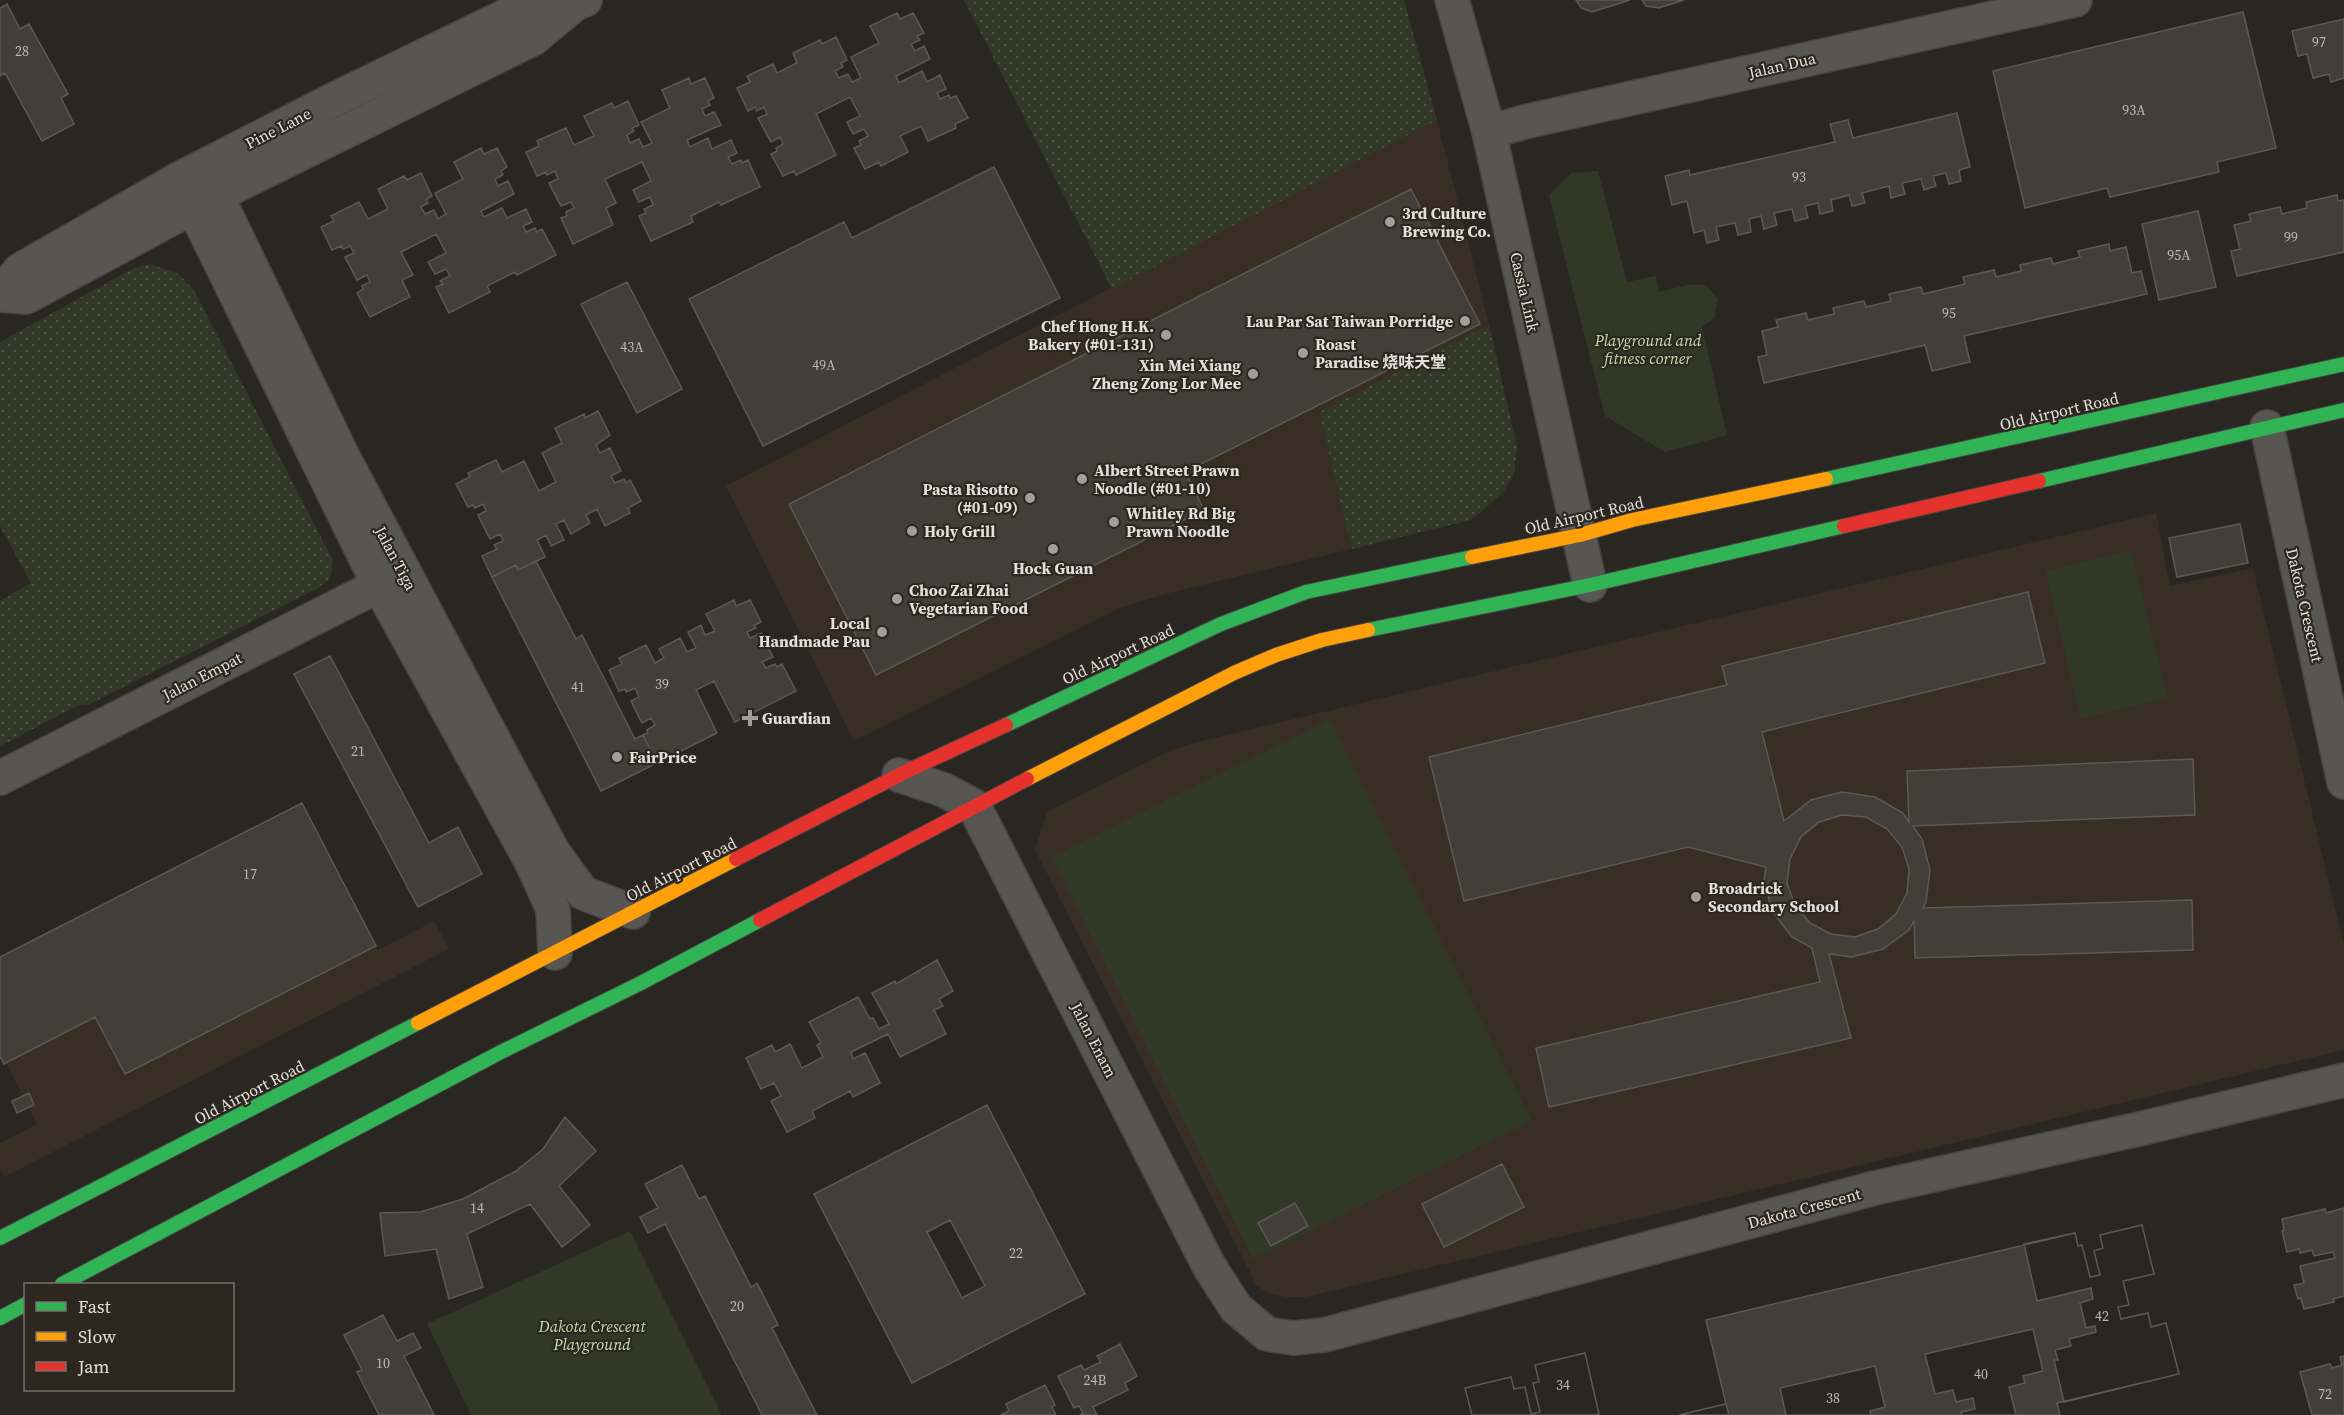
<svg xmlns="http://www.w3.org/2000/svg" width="2344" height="1415" viewBox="0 0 2344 1415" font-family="'Source Serif 4','Noto Sans SC',serif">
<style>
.built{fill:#382e23}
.grass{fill:url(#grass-dots)}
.green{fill:#313926}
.building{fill:#433e38;stroke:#5c5956;stroke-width:1.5;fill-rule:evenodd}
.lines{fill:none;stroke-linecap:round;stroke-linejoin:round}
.street-casing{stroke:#484542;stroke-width:36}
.fast-casing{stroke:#484542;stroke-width:16}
.slow-casing{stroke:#484542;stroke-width:16}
.jam-casing{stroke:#484542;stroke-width:16}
.street{stroke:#585653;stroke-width:33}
.fast{stroke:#30b455;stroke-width:14}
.slow{stroke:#ff9f0a;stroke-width:14}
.jam{stroke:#e5322d;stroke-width:14}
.poi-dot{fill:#a29f9a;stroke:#2d2720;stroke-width:2}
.labels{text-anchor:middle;stroke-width:4.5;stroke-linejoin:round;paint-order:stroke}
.number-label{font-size:14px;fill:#bbb7b2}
.street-label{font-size:16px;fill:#e3dfda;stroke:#2d2720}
.poi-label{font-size:16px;font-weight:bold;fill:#e3dfda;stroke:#2d2720;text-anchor:start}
.park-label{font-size:16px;font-style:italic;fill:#c4ddab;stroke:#2d2720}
</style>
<defs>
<pattern id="grass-dots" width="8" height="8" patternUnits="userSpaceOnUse" patternTransform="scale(1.5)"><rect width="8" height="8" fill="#313926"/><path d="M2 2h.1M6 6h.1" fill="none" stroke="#4f5545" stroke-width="1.8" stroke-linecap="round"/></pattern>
</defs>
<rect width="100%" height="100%" fill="#2a2723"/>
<path class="built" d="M 1437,120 L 1489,325 L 1319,412 L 1352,549 L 1169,593 L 1120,608 L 854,741 L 726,486 Z
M 2156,513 L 2170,586 L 2253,568 L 2344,944 L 2344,1050 L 1306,1297 L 1286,1297 L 1268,1293 L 1257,1286 L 1035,850 L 1047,812 L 1169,751 L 1194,743 Z
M 302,807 L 378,950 L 434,921 L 449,949 L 4,1177 L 0,1169 L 0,1143 L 37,1124 L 0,1051 Z"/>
<path class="grass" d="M 964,0 L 1404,0 L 1437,120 L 1112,289 Z
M 150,264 L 179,274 L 195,292 L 332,559 C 333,578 331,579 316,589 L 88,705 L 81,704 L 0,746 L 0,601 L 31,583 L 0,526 L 0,342 L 134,268 Z
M 1489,325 L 1517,447 L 1514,473 L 1503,493 L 1471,520 L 1352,549 L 1319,412 Z"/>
<path class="green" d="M 1598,171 L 1627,282 L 1656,276 L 1659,292 L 1687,285 L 1706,285 L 1718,299 L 1714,318 L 1702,327 L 1727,435 L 1665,452 L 1605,416 L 1549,195 L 1571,173 Z
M 2131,550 L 2168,698 L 2081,719 L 2045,571 Z
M 1330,719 L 1532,1121 L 1253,1259 L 1051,857 Z
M 630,1231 L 722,1415 L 471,1415 L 427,1324 Z"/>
<path class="building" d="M 1576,0 L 1630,0 L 1592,12 L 1581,8 Z
M 1642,0 L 1684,0 L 1659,8 L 1646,6 Z
M 7,4 L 20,29 L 29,24 L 68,94 L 61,98 L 74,124 L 42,141 L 5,73 L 0,76 L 0,8 Z
M 2243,12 L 2276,148 L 2217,162 L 2219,172 L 2110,197 L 2107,188 L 2025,208 L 1993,71 Z
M 897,13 L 900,19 L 913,13 L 924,33 L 917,36 L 920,40 L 911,44 L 915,51 L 924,46 L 930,59 L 896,76 L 899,83 L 922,71 L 927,82 L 940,75 L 946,89 L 937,93 L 940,99 L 949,95 L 950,98 L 956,96 L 968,118 L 955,124 L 956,128 L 928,141 L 921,126 L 900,136 L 908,152 L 881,166 L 879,162 L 865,169 L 854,148 L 861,145 L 859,141 L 868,136 L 864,129 L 853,134 L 847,122 L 860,116 L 850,97 L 816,114 L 836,155 L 796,175 L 794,171 L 783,176 L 771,154 L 777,151 L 776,148 L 783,144 L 780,137 L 771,142 L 758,118 L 767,114 L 764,107 L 757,111 L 755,107 L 748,111 L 737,88 L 750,82 L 747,76 L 773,64 L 777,73 L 797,63 L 793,53 L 820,40 L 822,44 L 836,37 L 847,60 L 841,63 L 843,67 L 835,71 L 839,78 L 848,74 L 852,82 L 861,78 L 851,57 L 879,43 L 870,26 Z
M 2344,19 L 2344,78 L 2331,82 L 2329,74 L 2313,78 L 2307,54 L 2298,56 L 2292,31 Z
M 689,78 L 691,84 L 705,78 L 714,98 L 708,101 L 710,105 L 702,109 L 705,116 L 714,112 L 721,125 L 687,140 L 690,147 L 708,138 L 712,149 L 731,140 L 737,153 L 728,157 L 732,164 L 741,160 L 742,163 L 748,160 L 760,187 L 721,205 L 719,202 L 691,216 L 693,222 L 651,241 L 639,216 L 646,213 L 644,209 L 653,205 L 650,197 L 639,202 L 633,190 L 651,181 L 642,162 L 605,179 L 616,203 L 606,208 L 613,225 L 573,244 L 561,218 L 567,216 L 566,212 L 574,208 L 571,202 L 561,206 L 549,183 L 558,179 L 555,171 L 547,175 L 546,172 L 537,176 L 526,152 L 539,146 L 537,141 L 566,128 L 574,145 L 594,136 L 584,116 L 612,103 L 614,108 L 628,101 L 639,125 L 632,128 L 634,131 L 627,135 L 630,143 L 639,139 L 643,147 L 652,143 L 641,122 L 670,108 L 662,90 Z
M 1957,113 L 1970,167 L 1959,170 L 1961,181 L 1949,184 L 1946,173 L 1933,176 L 1936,186 L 1924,190 L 1921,179 L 1902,183 L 1905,194 L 1891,198 L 1889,186 L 1862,193 L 1865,203 L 1852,206 L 1849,195 L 1831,200 L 1833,211 L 1820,214 L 1818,203 L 1805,206 L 1808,218 L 1795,221 L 1792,209 L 1774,213 L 1777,225 L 1764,229 L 1761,216 L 1749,219 L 1751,232 L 1738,235 L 1735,223 L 1716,227 L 1719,240 L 1707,243 L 1704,230 L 1694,233 L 1687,201 L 1672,205 L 1665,176 L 1689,170 L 1690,175 L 1835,142 L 1830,124 L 1848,120 L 1853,138 Z
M 481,148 L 484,154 L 497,148 L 507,167 L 501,171 L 503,175 L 495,179 L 498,186 L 508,181 L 514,194 L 481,211 L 484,217 L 502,208 L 507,218 L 526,209 L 532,222 L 523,226 L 526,232 L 535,228 L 537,232 L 542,229 L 556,255 L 517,275 L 515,272 L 487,286 L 490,292 L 449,313 L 436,287 L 443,284 L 440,281 L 450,276 L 446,269 L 435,274 L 428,262 L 446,253 L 436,234 L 401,252 L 413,275 L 402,280 L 410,297 L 370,317 L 357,293 L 363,289 L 362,286 L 370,282 L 367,275 L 357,280 L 345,257 L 354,253 L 350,246 L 343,249 L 341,246 L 332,250 L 321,227 L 334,221 L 331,216 L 359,202 L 368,219 L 388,209 L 378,189 L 404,176 L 407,180 L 421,173 L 432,196 L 426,200 L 428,203 L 421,207 L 425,214 L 434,210 L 438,219 L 446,214 L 435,193 L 463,179 L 454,162 Z
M 994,167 L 1060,298 L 763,446 L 689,299 L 844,222 L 852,238 Z
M 1411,189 L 1480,324 L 1185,472 L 1204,510 L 876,675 L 789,504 Z
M 2337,195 L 2338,201 L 2344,200 L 2344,252 L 2237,276 L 2231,251 L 2240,249 L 2234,225 L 2251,221 L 2249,214 L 2280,207 L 2282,214 L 2307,208 L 2306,202 Z
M 2198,211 L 2216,287 L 2159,300 L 2142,224 Z
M 2109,244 L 2110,251 L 2126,247 L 2132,273 L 2141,271 L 2147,294 L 1964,336 L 1970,362 L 1932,371 L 1925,345 L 1764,383 L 1758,357 L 1767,355 L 1762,331 L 1778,327 L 1776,320 L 1806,313 L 1808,320 L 1834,314 L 1833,308 L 1864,301 L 1866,307 L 1891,301 L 1889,294 L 1921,287 L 1923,294 L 1965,284 L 1963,277 L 1994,270 L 1996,277 L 2021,271 L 2020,265 L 2051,258 L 2053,264 L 2080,257 L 2078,251 Z
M 627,282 L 682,389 L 637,413 L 581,304 Z
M 598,411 L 610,435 L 596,445 L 600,453 L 610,448 L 621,471 L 611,476 L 615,483 L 624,479 L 626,483 L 630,480 L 641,501 L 628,508 L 630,513 L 605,526 L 597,509 L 586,515 L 590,523 L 571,534 L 564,520 L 556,524 L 564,540 L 551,546 L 546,535 L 537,540 L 545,557 L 518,570 L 516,565 L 492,577 L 482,556 L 497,549 L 494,545 L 503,541 L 500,534 L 490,539 L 478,515 L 486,511 L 483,504 L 475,508 L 473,505 L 468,507 L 456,484 L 470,477 L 468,473 L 496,460 L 502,472 L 524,461 L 539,491 L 556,482 L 542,453 L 562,443 L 555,428 L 584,414 L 585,418 Z
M 2240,524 L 2248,563 L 2177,577 L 2169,538 Z
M 536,561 L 576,639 L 582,635 L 635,739 L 643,735 L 657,763 L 601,791 L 492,577 L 516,565 L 518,570 Z
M 2028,592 L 2045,663 L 1762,732 L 1784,821 L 1811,800 L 1842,792 L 1875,797 L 1903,813 L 1909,822 L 1907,771 L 2193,759 L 2195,815 L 1913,826 L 1922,839 L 1930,870 L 1926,902 L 1923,908 L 2192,900 L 2193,950 L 1915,958 L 1914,921 L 1909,930 L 1883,949 L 1852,957 L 1829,954 L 1851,1038 L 1549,1107 L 1536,1048 L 1820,982 L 1812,948 L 1792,937 L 1772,911 L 1764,880 L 1766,867 L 1688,847 L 1464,901 L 1429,757 L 1727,685 L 1722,666 ZM 1842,815 L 1866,817 L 1887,829 L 1902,847 L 1909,869 L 1907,893 L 1896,914 L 1878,929 L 1855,937 L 1831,934 L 1810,923 L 1795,905 L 1787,883 L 1790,859 L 1801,837 L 1819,822 Z
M 734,600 L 736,606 L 750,600 L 761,622 L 754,625 L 756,628 L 747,632 L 750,638 L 761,633 L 773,657 L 762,662 L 766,668 L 775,664 L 777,667 L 782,664 L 796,691 L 735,722 L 714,681 L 696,690 L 717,733 L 657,763 L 643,735 L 648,733 L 647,730 L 655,725 L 651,718 L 642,723 L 631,701 L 639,697 L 635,688 L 626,692 L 625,689 L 619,691 L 609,670 L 622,664 L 619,658 L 646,645 L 655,663 L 664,658 L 659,649 L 680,638 L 687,652 L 696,648 L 688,632 L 701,625 L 705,635 L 715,631 L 706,614 Z
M 330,656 L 429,843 L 458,827 L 482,874 L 418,907 L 294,674 Z
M 302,803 L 376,946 L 125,1074 L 95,1017 L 4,1064 L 0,1056 L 0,957 Z
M 937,960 L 953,991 L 939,999 L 943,1006 L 934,1010 L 946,1034 L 900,1057 L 888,1034 L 851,1052 L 853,1059 L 865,1053 L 880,1083 L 853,1097 L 850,1091 L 812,1111 L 815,1118 L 787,1132 L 771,1101 L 781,1096 L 774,1083 L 761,1089 L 746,1058 L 772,1045 L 775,1052 L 790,1044 L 802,1068 L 823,1057 L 817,1045 L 821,1043 L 809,1022 L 858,997 L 870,1019 L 873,1018 L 879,1029 L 889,1024 L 872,993 L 895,981 L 896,984 Z
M 29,1093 L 34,1105 L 17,1113 L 12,1101 Z
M 987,1105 L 1085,1294 L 912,1383 L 814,1194 ZM 950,1220 L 985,1286 L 962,1298 L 927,1232 Z
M 565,1117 L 596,1151 L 559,1186 L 590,1225 L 562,1247 L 530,1204 L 467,1234 L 483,1287 L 449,1299 L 436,1249 L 385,1256 L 380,1213 L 420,1212 L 463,1199 L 516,1171 L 543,1149 Z
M 1502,1164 L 1524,1207 L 1444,1247 L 1422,1204 Z
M 682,1165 L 699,1199 L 705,1196 L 751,1287 L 757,1283 L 778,1325 L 772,1328 L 817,1415 L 762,1415 L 665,1224 L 648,1233 L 640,1217 L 658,1208 L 645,1184 Z
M 1295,1203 L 1308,1226 L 1271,1246 L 1258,1223 Z
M 2344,1208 L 2344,1296 L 2333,1299 L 2334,1302 L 2304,1309 L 2301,1298 L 2298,1299 L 2294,1285 L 2304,1283 L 2300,1266 L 2335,1258 L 2333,1252 L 2314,1256 L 2312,1250 L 2300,1253 L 2299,1249 L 2287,1252 L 2282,1231 L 2284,1230 L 2282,1219 L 2325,1209 L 2326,1213 Z
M 2142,1225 L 2154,1274 L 2123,1281 L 2129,1305 L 2118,1307 L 2121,1319 L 2148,1313 L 2151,1327 L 2166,1323 L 2179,1374 L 2064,1402 L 2054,1360 L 2058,1360 L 2055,1350 L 2071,1346 L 2069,1339 L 2096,1332 L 2095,1326 L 2086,1328 L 2080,1303 L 2093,1299 L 2091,1288 L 2037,1301 L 2024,1244 L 2075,1233 L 2078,1246 L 2082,1245 L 2090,1277 L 2100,1275 L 2094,1251 L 2103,1248 L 2100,1235 Z
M 2142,1225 L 2154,1274 L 2123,1281 L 2129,1305 L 2118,1307 L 2121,1319 L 2148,1313 L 2151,1327 L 2166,1323 L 2179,1374 L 2057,1403 L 2060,1415 L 1679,1415 L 1726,1404 L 1706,1320 L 2075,1233 L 2078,1246 L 2082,1245 L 2090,1277 L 2100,1275 L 2094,1251 L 2103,1248 L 2100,1235 Z
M 383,1315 L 397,1341 L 413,1333 L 421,1348 L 404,1356 L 434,1415 L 379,1415 L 357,1372 L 362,1370 L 344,1335 Z
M 2033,1329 L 2043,1371 L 2023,1376 L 2025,1383 L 2009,1387 L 2016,1415 L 1962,1415 L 1961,1412 L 1975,1409 L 1973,1398 L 1956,1402 L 1953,1390 L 1935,1394 L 1925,1354 Z
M 1120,1344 L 1137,1376 L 1125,1383 L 1128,1390 L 1093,1407 L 1097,1415 L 1080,1415 L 1083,1413 L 1079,1406 L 1074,1408 L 1058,1376 L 1081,1365 L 1084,1370 L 1101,1362 L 1097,1356 Z
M 1585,1353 L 1599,1414 L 1593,1415 L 1472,1415 L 1465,1388 L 1511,1377 L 1514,1389 L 1525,1387 L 1531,1414 L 1540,1412 L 1533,1383 L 1539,1382 L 1535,1365 Z
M 1585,1353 L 1599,1414 L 1593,1415 L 1472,1415 L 1465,1388 L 1511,1377 L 1514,1389 L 1525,1387 L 1531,1414 L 1540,1412 L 1533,1383 L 1539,1382 L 1535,1365 Z
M 2344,1356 L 2344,1415 L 2312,1415 L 2300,1372 L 2330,1364 L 2332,1368 L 2342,1365 L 2340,1357 Z
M 1875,1366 L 1885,1407 L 1870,1411 L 1871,1415 L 1786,1415 L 1780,1388 Z
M 1045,1385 L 1055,1405 L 1052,1407 L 1056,1415 L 1001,1415 L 1009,1411 L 1006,1404 Z
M 1726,1404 L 1729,1415 L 1679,1415 Z"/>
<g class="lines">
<g class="street-casing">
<path id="street" d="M 1452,0 L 1489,132 L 1590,585
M 1489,132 L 1524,122 L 2075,0
M 198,169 L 225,213 L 343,457 L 553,852 L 583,893 L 633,912
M 177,180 L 202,225 L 379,585 L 532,863 L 553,909 L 555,953
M 0,295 L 20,270 L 177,180 L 335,99 L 516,11 L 576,3 L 585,0
M 0,295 L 26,297 L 193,207 L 534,38 L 576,3
M 2267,427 L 2344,782
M 899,775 L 944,790 L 974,806 L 1209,1266 L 1236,1308 L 1267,1334 L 1293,1338 L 1324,1335 L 1875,1188 L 2139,1129 L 2344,1080
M 0,778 L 399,575"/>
</g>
<g class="fast-casing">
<path id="fast" d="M 1826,479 L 2344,364
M 2039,481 L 2344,410
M 1368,630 L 1590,585 L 1844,526
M 1006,725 L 1221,624 L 1306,592 L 1472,557
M 0,1238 L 418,1023
M 62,1284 L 501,1052 L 641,983 L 760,920
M 0,1318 L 26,1304"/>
</g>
<g class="slow-casing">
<path id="slow" d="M 1472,557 L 1580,535 L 1632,520 L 1826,479
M 1027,779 L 1234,673 L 1276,655 L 1322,640 L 1368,630
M 418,1023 L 736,859"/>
</g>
<g class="jam-casing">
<path id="jam" d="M 1844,526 L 2039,481
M 736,859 L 907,771 L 1006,725
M 760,920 L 1027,779"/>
</g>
<use href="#street" class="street"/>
<use href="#fast" class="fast"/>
<use href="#slow" class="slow"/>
<use href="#jam" class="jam"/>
</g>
<g class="poi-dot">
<circle cx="1390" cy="222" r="6"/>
<circle cx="1465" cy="321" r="6"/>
<circle cx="1166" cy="335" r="6"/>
<circle cx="1303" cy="353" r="6"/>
<circle cx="1253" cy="374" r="6"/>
<circle cx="1082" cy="479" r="6"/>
<circle cx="1030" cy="498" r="6"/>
<circle cx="1114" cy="522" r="6"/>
<circle cx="912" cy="531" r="6"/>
<circle cx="1053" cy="549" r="6"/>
<circle cx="897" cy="599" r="6"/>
<circle cx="882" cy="632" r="6"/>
<path d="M747 709h6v6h6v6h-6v6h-6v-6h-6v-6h6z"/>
<circle cx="617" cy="757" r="6"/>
<circle cx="1696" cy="897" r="6"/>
</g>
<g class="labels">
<g class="number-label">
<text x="2319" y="47">97</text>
<text x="22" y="56">28</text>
<text x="2134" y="115">93A</text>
<text x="1799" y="182">93</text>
<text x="2291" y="242">99</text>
<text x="2179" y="260">95A</text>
<text x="1949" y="318">95</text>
<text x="632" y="352">43A</text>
<text x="824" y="370">49A</text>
<text x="662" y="689">39</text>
<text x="578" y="692">41</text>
<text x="358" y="756">21</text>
<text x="250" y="879">17</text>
<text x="477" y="1213">14</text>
<text x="1016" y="1258">22</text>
<text x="737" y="1311">20</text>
<text x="2102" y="1321">42</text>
<text x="383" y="1368">10</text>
<text x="1981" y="1379">40</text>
<text x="1095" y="1385">24B</text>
<text x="1563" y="1390">34</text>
<text x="2325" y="1399">72</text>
<text x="1833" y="1403">38</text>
</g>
<g class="street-label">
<text transform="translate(1782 65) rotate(-13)" y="6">Jalan Dua</text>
<text transform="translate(278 128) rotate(-27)" y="6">Pine Lane</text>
<text transform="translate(1525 292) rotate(77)" y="6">Cassia Link</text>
<text transform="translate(2059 411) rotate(-13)" y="6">Old Airport Road</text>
<text transform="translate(1584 515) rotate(-13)" y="6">Old Airport Road</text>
<text transform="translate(396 558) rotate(62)" y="6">Jalan Tiga</text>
<text transform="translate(2305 605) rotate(77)" y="6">Dakota Crescent</text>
<text transform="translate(1118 654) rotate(-25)" y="6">Old Airport Road</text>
<text transform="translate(202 676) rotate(-27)" y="6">Jalan Empat</text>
<text transform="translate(681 869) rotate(-27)" y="6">Old Airport Road</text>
<text transform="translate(1094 1040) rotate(63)" y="6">Jalan Enam</text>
<text transform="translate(249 1092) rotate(-27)" y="6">Old Airport Road</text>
<text transform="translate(1804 1208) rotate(-15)" y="6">Dakota Crescent</text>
</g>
<g class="poi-label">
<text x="1402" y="219">3rd Culture<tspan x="1402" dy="18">Brewing Co.</tspan></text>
<text x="1453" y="327" text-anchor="end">Lau Par Sat Taiwan Porridge</text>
<text x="1154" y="332" text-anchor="end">Chef Hong H.K.<tspan x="1154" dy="18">Bakery (#01-131)</tspan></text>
<text x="1315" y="350">Roast<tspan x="1315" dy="18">Paradise 烧味天堂</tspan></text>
<text x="1241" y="371" text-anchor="end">Xin Mei Xiang<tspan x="1241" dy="18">Zheng Zong Lor Mee</tspan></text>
<text x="1094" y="476">Albert Street Prawn<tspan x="1094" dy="18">Noodle (#01-10)</tspan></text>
<text x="1018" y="495" text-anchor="end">Pasta Risotto<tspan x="1018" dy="18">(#01-09)</tspan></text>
<text x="1126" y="519">Whitley Rd Big<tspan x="1126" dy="18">Prawn Noodle</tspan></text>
<text x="924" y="537">Holy Grill</text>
<text x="1053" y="574" text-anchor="middle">Hock Guan</text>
<text x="909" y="596">Choo Zai Zhai<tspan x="909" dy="18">Vegetarian Food</tspan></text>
<text x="870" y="629" text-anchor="end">Local<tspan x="870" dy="18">Handmade Pau</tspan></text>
<text x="762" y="724">Guardian</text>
<text x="629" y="763">FairPrice</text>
<text x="1708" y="894">Broadrick<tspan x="1708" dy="18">Secondary School</tspan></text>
</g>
<g class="park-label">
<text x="1648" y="346">Playground and<tspan x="1648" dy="18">fitness corner</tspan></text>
<text x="592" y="1332">Dakota Crescent<tspan x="592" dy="18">Playground</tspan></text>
</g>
</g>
<rect x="24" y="1283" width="210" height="108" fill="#2d2720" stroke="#76716a" stroke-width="1.5"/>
<rect x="36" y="1302" width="30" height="9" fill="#30b455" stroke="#76716a" stroke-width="1.5"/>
<text x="78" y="1313" font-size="18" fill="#e3dfda">Fast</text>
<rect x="36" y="1332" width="30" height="9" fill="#ff9f0a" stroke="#76716a" stroke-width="1.5"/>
<text x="78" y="1343" font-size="18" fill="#e3dfda">Slow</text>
<rect x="36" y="1362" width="30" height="9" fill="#e5322d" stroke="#76716a" stroke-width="1.5"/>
<text x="78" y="1373" font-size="18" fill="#e3dfda">Jam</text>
</svg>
